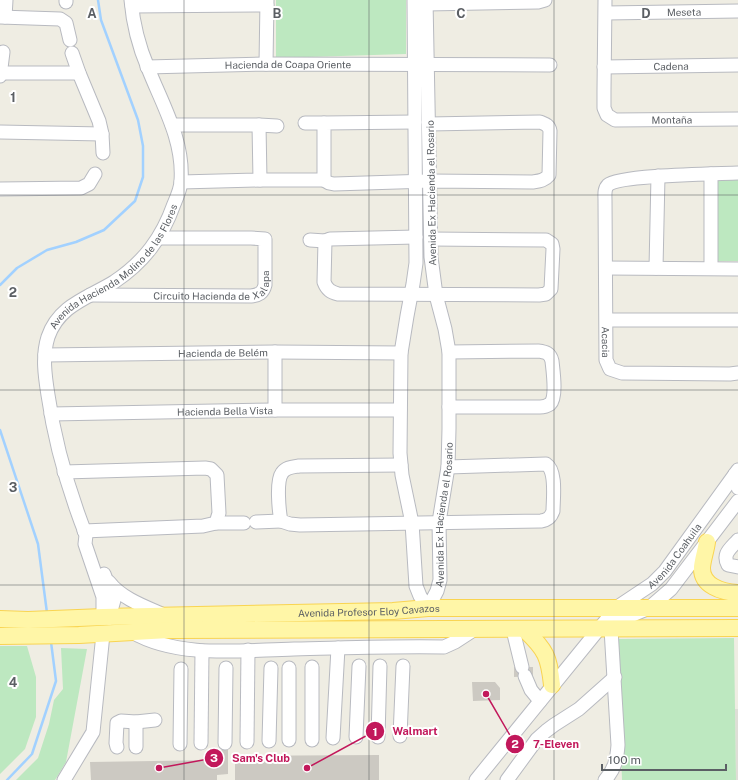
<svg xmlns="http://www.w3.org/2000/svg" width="738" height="780" viewBox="0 0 738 780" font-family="'Public Sans',sans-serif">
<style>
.industrial{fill:#dfded7}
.green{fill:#bde8c0}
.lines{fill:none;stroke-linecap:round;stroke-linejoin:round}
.stream{stroke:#a2d1ff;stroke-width:2.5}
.building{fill:#ccc9c2}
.minor-casing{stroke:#b8bac0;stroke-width:15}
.major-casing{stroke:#f9d451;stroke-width:18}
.minor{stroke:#fff;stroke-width:13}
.major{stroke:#fff6a7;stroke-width:16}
.grid{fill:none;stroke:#5b5f64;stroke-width:1;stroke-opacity:0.55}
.labels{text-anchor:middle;stroke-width:4;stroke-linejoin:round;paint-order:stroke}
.street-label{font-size:10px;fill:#5b5f64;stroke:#fff}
.grid-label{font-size:13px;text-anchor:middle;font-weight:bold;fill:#5b5f64;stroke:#fff;stroke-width:4;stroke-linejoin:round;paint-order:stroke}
.leader{fill:none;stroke:#c2185b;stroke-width:1.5}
.callout-dot{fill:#c2185b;stroke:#fff;stroke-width:1.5}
.mark-label{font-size:12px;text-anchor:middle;font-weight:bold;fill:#fff}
.callout-label{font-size:11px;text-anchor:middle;font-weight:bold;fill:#c2185b;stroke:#fff;stroke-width:4;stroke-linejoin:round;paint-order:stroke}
</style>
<rect width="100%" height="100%" fill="#efede3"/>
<path class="industrial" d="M 735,709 L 738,709 L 738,780 L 736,780 Z"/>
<path class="green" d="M 276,0 L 406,0 L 406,54 L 276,58 Z
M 738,178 L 738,261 L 718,261 L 715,258 L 716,180 Z
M 734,638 L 736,780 L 622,780 L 617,639 Z
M 0,646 L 27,646 L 36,677 L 36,717 L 25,749 L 0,774 Z
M 61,648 L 87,649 L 66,762 L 55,780 L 16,780 L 38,758 L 49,724 L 54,700 L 63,689 Z"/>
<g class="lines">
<path class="stream" d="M 0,285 L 17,268 L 47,250 L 76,242 L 104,230 L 135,201 L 143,177 L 143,146 L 138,120 L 101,20 L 98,0
M 0,430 L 38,544 L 47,613
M 7,780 L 32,754 L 56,681 L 51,642"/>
</g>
<path class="building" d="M 514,667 L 533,667 L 533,676 L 514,677 Z
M 472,682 L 495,682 L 500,688 L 500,700 L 473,701 Z
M 228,749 L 228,774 L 217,775 L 217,780 L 91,780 L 90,762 L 218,760 L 218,750 Z
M 379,755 L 379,780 L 235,780 L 235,756 Z"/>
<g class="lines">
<g class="minor-casing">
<g id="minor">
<path id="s1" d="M 414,0 L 416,263 L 413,284 L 407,316 L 401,353 L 400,453 L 402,475 L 412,523 L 416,586 L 420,596 L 428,608 L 437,591 L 440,580 L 439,522 L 448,467 L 449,429 L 449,352 L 445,329 L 436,295 L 431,257 L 426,0"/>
<path id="s2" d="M 605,0 L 604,90 L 604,108 L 607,115 L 615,120 L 738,119"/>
<path d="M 66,2 L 66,0"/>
<path d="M 426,4 L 538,2 L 545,0"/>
<path d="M 132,6 L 267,5"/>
<path id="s3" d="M 606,13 L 738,11"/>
<path d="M 0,17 L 60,19 L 66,23 L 70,40"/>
<path d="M 5,17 L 6,0"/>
<path d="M 72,53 L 79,73 L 99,121 L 102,134 L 103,153"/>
<path d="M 266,64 L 267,0"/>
<path id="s4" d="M 147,67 L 266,64 L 550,65"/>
<path id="s5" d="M 604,67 L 738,65"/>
<path d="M 1,73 L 79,73"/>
<path d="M 0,76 L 3,52"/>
<path d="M 415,122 L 324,123 L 324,180 L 329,183 L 334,184 L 429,181 L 532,182 C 539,181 544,181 549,175 L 550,131 C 549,125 545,124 540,122 L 429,124"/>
<path d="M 305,123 L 324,123"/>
<path d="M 172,125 L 259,125 L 260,180 L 181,182"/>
<path d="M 259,125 L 277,126"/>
<path d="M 0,132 L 102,134"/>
<path id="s6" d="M 738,173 C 718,174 619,175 608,185 C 604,189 605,195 605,200 L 606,360 L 610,369 L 622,373 L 730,374 L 738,373"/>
<path d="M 260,180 L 324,180"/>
<path d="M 0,189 L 81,188 L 89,184 L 95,174"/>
<path d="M 416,237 L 330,239 L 325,241 L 324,282 C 327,290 331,292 338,294 L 539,295 L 546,294 L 551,289 L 553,249 L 552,244 L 546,240 L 431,239"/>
<path d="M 310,240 L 325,241"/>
<path d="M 606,268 L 738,269"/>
<path d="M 656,268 L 658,176"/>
<path d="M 711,268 L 711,174"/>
<path id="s7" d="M 90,295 L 251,296 C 259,295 263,293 265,285 L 265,239 L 251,238 L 159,238"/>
<path d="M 607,320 L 738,320"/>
<path d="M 275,352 L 275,410"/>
<path d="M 449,352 L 538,351 C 546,352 550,353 552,361 C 553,371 557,397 550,404 C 547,406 543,407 540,407 L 449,407"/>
<path id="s8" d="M 45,355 L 275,352 L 401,353"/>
<path id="s9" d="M 51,414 L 275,410 L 400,410"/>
<path d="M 401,465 L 299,466 C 293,467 286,467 282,473 C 276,481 279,511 281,521 L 290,524 L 300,525 L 541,521 C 548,520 551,517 553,511 C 553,499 557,471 546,464 L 448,467"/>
<path d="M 64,472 L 205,468 L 211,469 L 217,475 L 219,513 L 216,523 L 203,526 L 84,531"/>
<path d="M 735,474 L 738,488"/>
<path d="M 256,522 L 281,521"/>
<path d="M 216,523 L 244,523"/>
<path d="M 738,540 C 730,549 722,554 728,565 L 738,567"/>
<path d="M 104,574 L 114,600 L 109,618"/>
<path d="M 109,582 C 122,599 146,607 164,615"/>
<path id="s10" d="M 103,617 L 103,597 L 85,544 L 86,535 C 68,489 55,444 48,395 C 45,376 42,356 48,337 C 59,305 88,298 114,282 C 144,262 162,238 174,204 C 177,197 181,188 181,181 C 184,140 162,104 148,68 C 139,47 133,23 131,0"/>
<path d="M 604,627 L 649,608 L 671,589 L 738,501"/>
<path d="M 513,630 L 522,667"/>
<path d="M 132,632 C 179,659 242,650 294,649 C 344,648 394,646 444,647 L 455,642 L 475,629"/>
<path d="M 289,668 L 289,740"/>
<path d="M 525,676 L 531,690 L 540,701"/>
<path d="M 136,722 L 136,747"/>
<path d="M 400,736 L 403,666"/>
<path d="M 356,737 L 359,666"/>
<path d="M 378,737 L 380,666"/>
<path d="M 333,738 L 338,648"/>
<path d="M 312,740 L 312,667"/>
<path d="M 269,741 L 271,668"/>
<path d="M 247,742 L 248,650"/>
<path d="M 201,743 L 202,651"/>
<path d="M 225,743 L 226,668"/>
<path d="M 180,744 L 181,669"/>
<path d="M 117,747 L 116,743 L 117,723 L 121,721 L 136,722 L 155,720"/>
<path d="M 64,780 L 93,732 L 103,634"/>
<path id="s11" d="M 476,780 L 616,608 L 652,584 L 665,571 L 738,470"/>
<path d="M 507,780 L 537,739 L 546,731 L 554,725 L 579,709 L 615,677"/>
<path d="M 605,780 C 615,769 617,759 618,745 L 611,629"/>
</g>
</g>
<g class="major-casing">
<g id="major">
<path d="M 707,542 C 706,550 703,558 702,567 C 701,586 722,592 738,593"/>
<path id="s12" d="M 0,619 L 28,620 L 103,617 L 393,611 L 428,608 L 738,608"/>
<path d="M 525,630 C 546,650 549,657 552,685"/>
<path d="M 0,636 L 79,635 L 169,630 L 738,628"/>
</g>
</g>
<use href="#minor" class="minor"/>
<use href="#major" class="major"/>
</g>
<path class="grid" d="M 184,0 L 184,780M 369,0 L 369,780M 554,0 L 554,780M 0,195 L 738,195M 0,390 L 738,390M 0,585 L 738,585"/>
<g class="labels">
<g class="street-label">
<text dy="4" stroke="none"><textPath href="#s3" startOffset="78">Meseta</textPath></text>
<text dy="4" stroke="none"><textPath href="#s4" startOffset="141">Hacienda de Coapa Oriente</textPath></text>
<text dy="4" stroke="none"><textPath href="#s5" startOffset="67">Cadena</textPath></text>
<text dy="4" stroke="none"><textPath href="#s2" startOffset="182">Montaña</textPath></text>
<text transform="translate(431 193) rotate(-91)" y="4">Avenida Ex Hacienda el Rosario</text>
<text dy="4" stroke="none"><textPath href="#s10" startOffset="388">Avenida Hacienda Molino de las Flores</textPath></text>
<text dy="4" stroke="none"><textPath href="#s7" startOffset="129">Circuito Hacienda de Xalapa</textPath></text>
<text dy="4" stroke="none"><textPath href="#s6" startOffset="289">Acacia</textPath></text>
<text dy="4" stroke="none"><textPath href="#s8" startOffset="178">Hacienda de Belém</textPath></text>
<text dy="4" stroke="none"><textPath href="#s9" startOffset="174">Hacienda Bella Vista</textPath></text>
<text dy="4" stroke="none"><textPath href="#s1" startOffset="710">Avenida Ex Hacienda el Rosario</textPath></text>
<text dy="4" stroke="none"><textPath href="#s11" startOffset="301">Avenida Coahuila</textPath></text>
<text dy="4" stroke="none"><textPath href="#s12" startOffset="369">Avenida Profesor Eloy Cavazos</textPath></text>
</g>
</g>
<g class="grid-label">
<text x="92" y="18">A</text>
<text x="277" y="18">B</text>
<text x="461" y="18">C</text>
<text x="646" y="18">D</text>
<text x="13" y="102">1</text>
<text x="13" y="297">2</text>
<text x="13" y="492">3</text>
<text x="13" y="687">4</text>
</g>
<path class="leader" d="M307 768L375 731M486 694L515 744M159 768L214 758"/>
<g class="callout-dot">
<circle cx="307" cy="768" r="4"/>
<circle cx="486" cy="694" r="4"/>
<circle cx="159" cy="768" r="4"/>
<circle cx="375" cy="731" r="10"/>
<circle cx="515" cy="744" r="10"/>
<circle cx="214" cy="758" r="10"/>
</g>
<g class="mark-label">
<text x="375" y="736">1</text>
<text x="515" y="748">2</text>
<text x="214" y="762">3</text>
</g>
<g class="callout-label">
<text x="415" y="735">Walmart</text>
<text x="556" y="748">7-Eleven</text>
<text x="261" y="762">Sam's Club</text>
</g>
<path d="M602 764v6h124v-6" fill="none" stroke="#5b5f64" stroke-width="2"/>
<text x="608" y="764" font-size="12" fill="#5b5f64" stroke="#ffffff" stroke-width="3" paint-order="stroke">100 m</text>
</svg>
